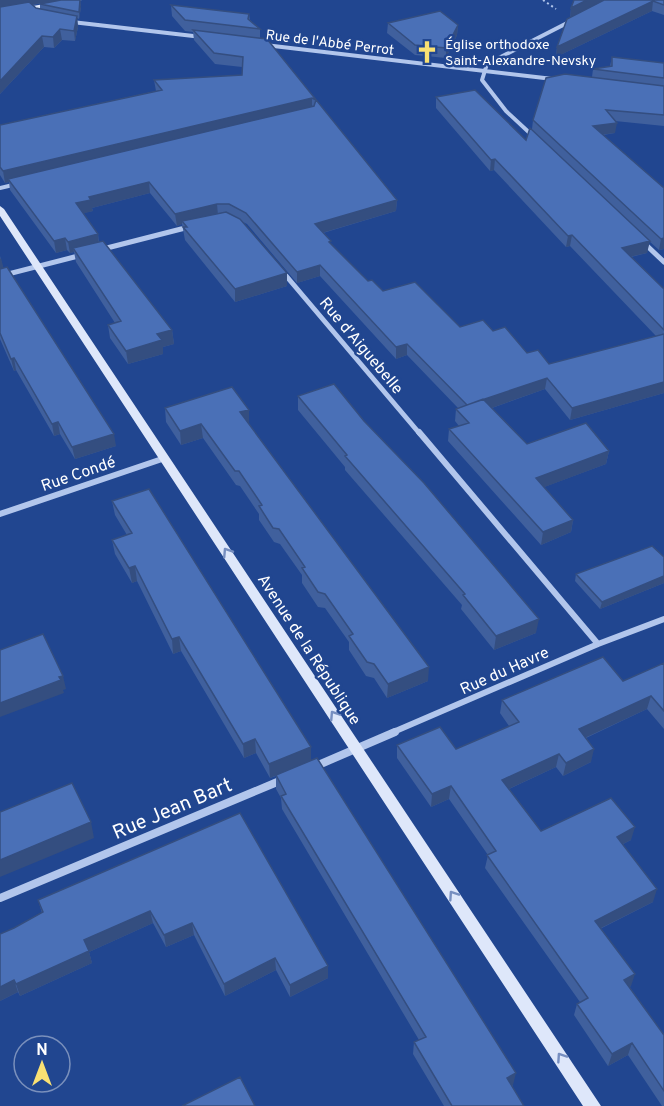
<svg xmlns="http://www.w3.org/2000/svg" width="664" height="1106" viewBox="0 0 664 1106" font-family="Overpass,sans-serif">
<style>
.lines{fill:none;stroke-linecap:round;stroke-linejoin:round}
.path{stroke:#b2c6ec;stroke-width:2;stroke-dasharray:2 3;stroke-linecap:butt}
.street-far3{stroke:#b2c6ec;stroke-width:4}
.street-far2{stroke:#b2c6ec;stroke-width:5}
.street-far1{stroke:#b2c6ec;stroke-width:6}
.street{stroke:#b2c6ec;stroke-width:8}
.secondary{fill:#dee7fa;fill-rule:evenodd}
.wall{fill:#40609d;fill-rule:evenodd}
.shaded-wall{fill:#344e80}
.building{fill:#4a70b7;stroke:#344e80;stroke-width:1.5}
.oneway{stroke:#768ec0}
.labels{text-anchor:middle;stroke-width:5;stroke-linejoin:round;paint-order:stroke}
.far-street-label{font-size:14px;fill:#fff;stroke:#214690}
.far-poi-label{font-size:14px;fill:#fff;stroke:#214690;text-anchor:start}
.street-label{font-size:16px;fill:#fff;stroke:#214690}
.near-street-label{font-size:20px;fill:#fff;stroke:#214690}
</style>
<rect width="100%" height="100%" fill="#214690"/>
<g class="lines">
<path class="path" d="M 543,0 L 556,9"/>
<path class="street-far3" d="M 72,22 L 202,37
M 265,45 L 553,79
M 534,137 L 506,111 L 482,80 L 487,64 L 573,20
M 0,188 L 17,184"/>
<path class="street-far2" d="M 643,242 L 664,262
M 103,249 L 189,227
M 282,271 L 420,434
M 0,276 L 82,255"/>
<path class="street-far1" d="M 419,432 L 598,644
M 0,514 L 165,458
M 391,733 L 598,644 L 664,619"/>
<path class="street" d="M 316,766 L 395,732
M 0,898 L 282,780"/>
<path class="secondary" d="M 66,0 L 82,0 L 0,16 L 0,12 Z
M 0,206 L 4,209 L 601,1106 L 583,1106 L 0,216 Z"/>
</g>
<path class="wall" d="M 0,0 L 80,0 L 81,7 L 79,19 L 77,18 L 78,27 L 75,41 L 62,40 L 54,48 L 44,47 L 0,94 ZM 59,0 L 40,4 L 40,9 L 36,8 L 33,5 Z
M 664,0 L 664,15 L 652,11 L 556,57 L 557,47 L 570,18 L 571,8 Z
M 171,5 L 249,14 L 250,20 L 260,29 L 260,38 L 267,39 L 397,200 L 396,211 L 323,233 L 331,244 L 368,281 L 383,291 L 460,327 L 493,331 L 527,353 L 549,364 L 656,336 L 570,246 L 566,247 L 494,170 L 490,171 L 436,108 L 436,97 L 526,140 L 532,129 L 533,120 L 592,77 L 593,69 L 610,66 L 612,57 L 664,63 L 664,126 L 615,121 L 615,133 L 603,135 L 664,188 L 664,249 L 659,250 L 649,241 L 647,253 L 631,257 L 664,289 L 664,393 L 570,420 L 545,389 L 492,408 L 527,444 L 609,451 L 606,464 L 544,487 L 573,520 L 571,532 L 541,545 L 448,441 L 449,429 L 459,426 L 455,421 L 456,409 L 458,408 L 407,355 L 396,359 L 320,276 L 297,283 L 247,224 L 243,222 L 287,286 L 235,302 L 185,240 L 182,224 L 177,226 L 150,193 L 92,208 L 93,211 L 83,213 L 98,234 L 99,242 L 172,330 L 174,344 L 163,347 L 163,354 L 128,364 L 110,338 L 108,325 L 115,323 L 76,262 L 74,252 L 70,253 L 67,250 L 56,253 L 10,190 L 9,182 L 5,183 L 0,175 L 0,125 L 156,91 L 154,80 L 242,75 L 242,67 L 215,64 L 194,40 L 193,32 L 185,31 L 172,16 Z
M 388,23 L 458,25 L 457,35 L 446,58 L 415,55 L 387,33 Z
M 0,256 L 3,268 L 116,446 L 75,459 L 60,434 L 54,436 L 16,370 L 14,371 L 0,339 Z
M 298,396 L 536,633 L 494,650 L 461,609 L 462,605 L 345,470 L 345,467 L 298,410 Z
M 165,408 L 249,424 L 428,681 L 387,698 L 374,678 L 366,676 L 349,650 L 349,642 L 325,608 L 318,607 L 302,583 L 302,575 L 280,544 L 274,542 L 259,520 L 259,514 L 240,486 L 236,485 L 203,438 L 181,445 L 166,422 Z
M 112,501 L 311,760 L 513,1085 L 512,1086 L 524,1106 L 444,1106 L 413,1054 L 414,1042 L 419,1040 L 282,809 L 281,798 L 276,789 L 276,776 L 270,778 L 256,753 L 244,758 L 181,651 L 173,654 L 137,581 L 132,583 L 115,554 L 112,540 L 127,535 L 115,515 Z
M 576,574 L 664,583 L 600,609 L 575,581 Z
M 664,663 L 664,729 L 647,709 L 586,738 L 591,762 L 563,776 L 556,767 L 509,789 L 541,831 L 631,840 L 623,844 L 653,902 L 600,929 L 631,986 L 629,987 L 664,1035 L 664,1106 L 662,1106 L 628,1055 L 608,1066 L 574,1015 L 577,1004 L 580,1002 L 485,868 L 488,855 L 449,799 L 431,807 L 397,758 L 397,745 L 456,749 L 509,726 L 500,713 L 502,700 L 623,681 Z
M 240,813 L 328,966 L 328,978 L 290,997 L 276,970 L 225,996 L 194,935 L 166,947 L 153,923 L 89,952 L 92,963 L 20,996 L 18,992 L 0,1001 L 14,928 L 42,913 L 38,900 Z"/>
<path class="shaded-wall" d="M 0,0 L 61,0 L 0,10 Z
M 587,0 L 605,0 L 570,18 L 571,8 Z
M 81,1 L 81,7 L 79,19 L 79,12 Z
M 653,1 L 652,11 L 556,57 L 557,47 Z
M 77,16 L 78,27 L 75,41 L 74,31 Z
M 458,25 L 457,35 L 446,58 L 446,48 Z
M 60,29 L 62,40 L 54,48 L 53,37 Z
M 42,36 L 44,47 L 0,94 L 0,81 Z
M 312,98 L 312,109 L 8,179 L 9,182 L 5,183 L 3,171 Z
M 617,123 L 615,133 L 591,136 L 593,126 Z
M 495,159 L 494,170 L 490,171 L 491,160 Z
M 149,182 L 150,193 L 92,208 L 93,211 L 78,215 L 76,203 L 89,197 Z
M 397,200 L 396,211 L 315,235 L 315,224 Z
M 217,204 L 218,215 L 182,221 L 182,224 L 177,226 L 175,214 Z
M 98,234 L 99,245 L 73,248 L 74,252 L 70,253 L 68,242 Z
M 572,235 L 570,246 L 566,247 L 568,236 Z
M 65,238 L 67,250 L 56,253 L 54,241 Z
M 664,238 L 664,249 L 659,250 L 661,239 Z
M 650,241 L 647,253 L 620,259 L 622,248 Z
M 1,258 L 4,270 L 0,271 L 0,259 Z
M 320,265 L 320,276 L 297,283 L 297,272 Z
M 287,273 L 287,286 L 235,302 L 235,289 Z
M 172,330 L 174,344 L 163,347 L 163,354 L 128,364 L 126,351 L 157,334 Z
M 407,344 L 407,355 L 396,359 L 396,347 Z
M 14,358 L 16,370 L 14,371 L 11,359 Z
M 547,378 L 545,389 L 466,417 L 467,405 Z
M 664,382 L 664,393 L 570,420 L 572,408 Z
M 249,410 L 249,424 L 241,426 L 240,412 Z
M 58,422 L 60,434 L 54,436 L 52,424 Z
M 201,424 L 203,438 L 181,445 L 180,431 Z
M 114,434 L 116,446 L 75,459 L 72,447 Z
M 609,451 L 606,464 L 534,491 L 536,478 Z
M 573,520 L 571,532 L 541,545 L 543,532 Z
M 135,566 L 137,581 L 132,583 L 129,568 Z
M 664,576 L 664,583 L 600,609 L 602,602 Z
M 539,619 L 536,633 L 494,650 L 496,636 Z
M 179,637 L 181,651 L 173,654 L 172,639 Z
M 429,667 L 428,681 L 387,698 L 388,684 Z
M 63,676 L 66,689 L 63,690 L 64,693 L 0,717 L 0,703 Z
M 651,696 L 647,709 L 576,742 L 579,729 Z
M 255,739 L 256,753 L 244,758 L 243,744 Z
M 311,747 L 311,761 L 270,778 L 269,764 Z
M 594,749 L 591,762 L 563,776 L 566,763 Z
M 559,754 L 556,767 L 500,793 L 502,780 Z
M 451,786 L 449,799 L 431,807 L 432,794 Z
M 91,822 L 94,838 L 0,877 L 0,860 Z
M 635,827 L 631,840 L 613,849 L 617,837 Z
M 657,889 L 653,902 L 591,933 L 595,921 Z
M 150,911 L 153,923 L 89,952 L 92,963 L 20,996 L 16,984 L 84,940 Z
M 192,923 L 194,935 L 166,947 L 164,935 Z
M 275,958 L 276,970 L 225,996 L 224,984 Z
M 328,966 L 328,978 L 290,997 L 290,985 Z
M 635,974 L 631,986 L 620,992 L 624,980 Z
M 14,980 L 18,992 L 0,1001 L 0,987 Z
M 632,1043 L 628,1055 L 608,1066 L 612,1054 Z
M 516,1073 L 513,1085 L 505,1090 L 507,1078 Z"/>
<path class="building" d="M 61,0 L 80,0 L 79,12 L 40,4 Z
M 574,0 L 587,0 L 571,8 Z
M 604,0 L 664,0 L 664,5 L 653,1 L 557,47 L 567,19 Z
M 29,2 L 36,8 L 77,16 L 74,31 L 60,29 L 53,37 L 42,36 L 0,81 L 0,7 Z
M 171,5 L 249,14 L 248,19 L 260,29 L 185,20 Z
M 440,11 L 458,25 L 446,48 L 415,45 L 388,23 Z
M 193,30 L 267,39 L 397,200 L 315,224 L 331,241 L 329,242 L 368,281 L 372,280 L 383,291 L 415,282 L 460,327 L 483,320 L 493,331 L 505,327 L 527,353 L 538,350 L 549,364 L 664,334 L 664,382 L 572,408 L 547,378 L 467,405 L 407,344 L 396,347 L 320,265 L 297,272 L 246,213 L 229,204 L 217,204 L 175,214 L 149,182 L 89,197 L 91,200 L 76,203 L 98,234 L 68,242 L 65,238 L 54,241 L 8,179 L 314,106 L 316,100 L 312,98 L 3,171 L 0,167 L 0,125 L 162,90 L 154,80 L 242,75 L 243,57 L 214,53 Z
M 612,57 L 664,63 L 664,78 L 593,69 L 612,66 Z
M 565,74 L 664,86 L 664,115 L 606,110 L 617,123 L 593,126 L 664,188 L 664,238 L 661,239 L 533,120 L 546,78 Z
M 475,90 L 526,140 L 530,128 L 650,241 L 622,248 L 664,289 L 664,330 L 572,235 L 568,236 L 495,159 L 491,160 L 436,97 Z
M 226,212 L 240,219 L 287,273 L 235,289 L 183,227 L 187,227 L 182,221 Z
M 103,241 L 172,330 L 157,334 L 162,340 L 126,351 L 108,325 L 121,321 L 73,248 Z
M 7,267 L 114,434 L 72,447 L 58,422 L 52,424 L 14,358 L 11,359 L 0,333 L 0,269 Z
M 334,384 L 364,421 L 424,483 L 539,619 L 496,636 L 463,595 L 465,594 L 345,456 L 347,455 L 298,396 Z
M 232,387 L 249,410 L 240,412 L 429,667 L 388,684 L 374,664 L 367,662 L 349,636 L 353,634 L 325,594 L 318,592 L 302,568 L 305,567 L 279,529 L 273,528 L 259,506 L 262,505 L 239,471 L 235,471 L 201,424 L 180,431 L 165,408 Z
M 483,399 L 527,444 L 586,423 L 609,451 L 536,478 L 573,520 L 543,532 L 449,429 L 469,423 L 456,409 Z
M 149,489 L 311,747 L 269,764 L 255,739 L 243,744 L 179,637 L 172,639 L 135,566 L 129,568 L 112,540 L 132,533 L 112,501 Z
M 652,546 L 664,557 L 664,576 L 602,602 L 576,574 Z
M 43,634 L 63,676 L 59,677 L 61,680 L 0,703 L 0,650 Z
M 603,657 L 623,681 L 664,663 L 664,711 L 651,696 L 579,729 L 594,749 L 566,763 L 559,754 L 502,780 L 541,831 L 611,798 L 635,827 L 617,837 L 657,889 L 595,921 L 635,974 L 624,980 L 664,1035 L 664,1091 L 632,1043 L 612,1054 L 577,1004 L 588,998 L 487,855 L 496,851 L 451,786 L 432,794 L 397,745 L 440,727 L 456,749 L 519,722 L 502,700 Z
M 317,758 L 516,1073 L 507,1078 L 524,1106 L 452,1106 L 414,1042 L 426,1037 L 281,796 L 286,794 L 276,775 Z
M 72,783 L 91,822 L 0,860 L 0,812 Z
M 240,813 L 328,966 L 290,985 L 275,958 L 224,984 L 192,923 L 164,935 L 150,911 L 84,940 L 89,951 L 16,984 L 14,980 L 0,987 L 0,934 L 14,928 L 43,912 L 38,900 Z
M 240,1077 L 255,1106 L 182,1106 Z"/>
<defs><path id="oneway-chevron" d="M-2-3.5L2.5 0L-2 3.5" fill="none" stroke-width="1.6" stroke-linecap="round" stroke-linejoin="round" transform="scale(1.5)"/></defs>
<g class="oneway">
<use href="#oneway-chevron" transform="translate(227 552) rotate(-123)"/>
<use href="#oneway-chevron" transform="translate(334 715) rotate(-123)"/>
<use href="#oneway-chevron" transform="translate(453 895) rotate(-124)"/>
<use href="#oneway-chevron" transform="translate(561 1057) rotate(-124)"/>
</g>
<defs>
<g id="church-bare" transform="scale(1.8)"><path d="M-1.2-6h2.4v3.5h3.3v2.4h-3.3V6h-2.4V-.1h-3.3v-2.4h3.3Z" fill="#f9e073" stroke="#214690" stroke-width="2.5" paint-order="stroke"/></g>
</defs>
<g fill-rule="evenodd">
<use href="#church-bare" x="427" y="52"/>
</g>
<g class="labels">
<g class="far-street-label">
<text transform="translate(330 42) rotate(7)" y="5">Rue de l'Abbé Perrot</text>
</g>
<g class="far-poi-label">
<text x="445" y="49">Église orthodoxe<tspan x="445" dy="16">Saint-Alexandre-Nevsky</tspan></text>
</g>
<g class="street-label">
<text transform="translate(362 345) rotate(50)" y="6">Rue d'Aiguebelle</text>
<text transform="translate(78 473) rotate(-19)" y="6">Rue Condé</text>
<text transform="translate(310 649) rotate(57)" y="6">Avenue de la République</text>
<text transform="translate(504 670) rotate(-24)" y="6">Rue du Havre</text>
</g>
<g class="near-street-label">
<text transform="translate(172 808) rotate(-23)" y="7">Rue Jean Bart</text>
</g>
</g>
<g transform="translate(42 1064)"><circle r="28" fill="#214690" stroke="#7a90bc" stroke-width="1.5"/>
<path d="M0-4.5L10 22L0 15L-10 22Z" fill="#f9e073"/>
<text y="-9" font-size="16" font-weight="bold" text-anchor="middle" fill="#ffffff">N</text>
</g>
</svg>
